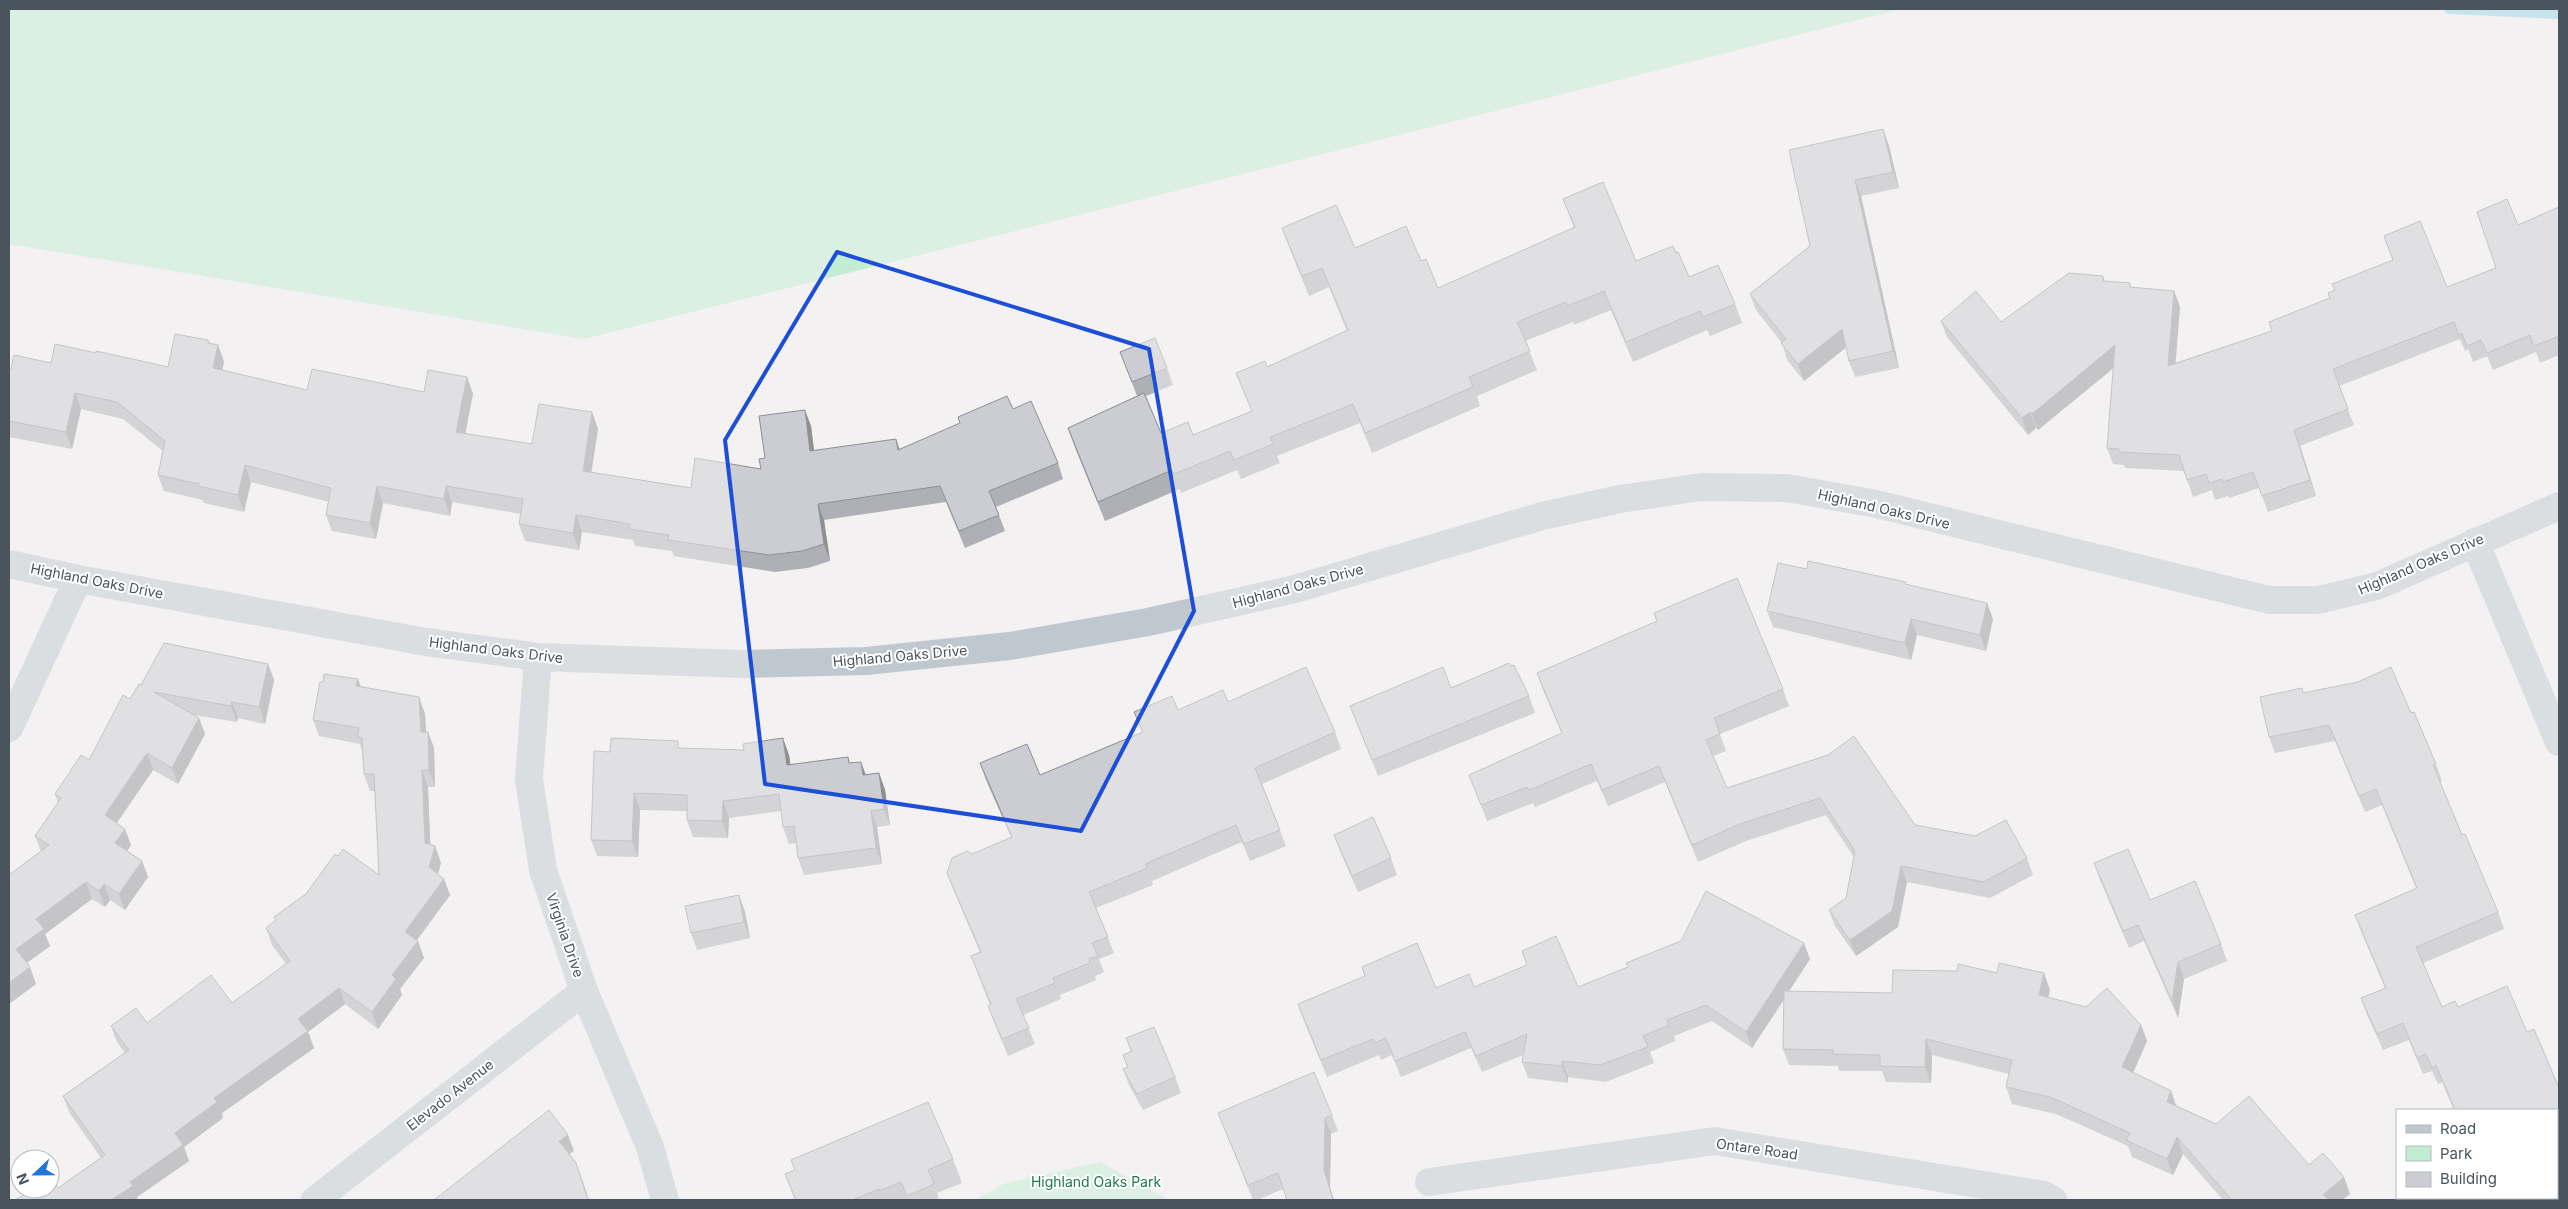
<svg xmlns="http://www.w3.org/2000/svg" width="2568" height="1209" viewBox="0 0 2568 1209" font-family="Inter,sans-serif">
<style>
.green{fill:#c2edd3}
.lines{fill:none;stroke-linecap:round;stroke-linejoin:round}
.stream{stroke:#92d5e7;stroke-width:10}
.minor{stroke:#bfc8ce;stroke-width:28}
.wall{fill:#afb0b5}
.shaded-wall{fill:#8e9094}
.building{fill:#cbcdd3;stroke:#8e9094}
.marked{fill:none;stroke:#1d4ed8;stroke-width:4;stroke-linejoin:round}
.labels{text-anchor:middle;stroke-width:4;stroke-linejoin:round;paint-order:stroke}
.street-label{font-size:14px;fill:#49545d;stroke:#fff}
.park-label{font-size:14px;fill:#1d7b4c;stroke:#fff}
</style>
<rect width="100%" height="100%" fill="#f3f1f1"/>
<path class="green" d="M 9,9 L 1902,9 L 584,339 L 9,244 Z
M 1100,1162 L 1169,1200 L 976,1200 L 1003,1184 Z"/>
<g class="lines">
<path class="stream" d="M 2449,9 L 2559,14"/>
<path class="minor" d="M 2475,542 L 2559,742
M 9,564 L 78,579 L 426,642 L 538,657 L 743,664 L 866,661 L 1010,646 L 1148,622 L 1295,589 L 1542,516 L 1620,499 L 1701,487 L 1786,488 L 1872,503 L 2269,600 L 2318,600 L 2377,586 L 2559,506
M 538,657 L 529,779 L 543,870 L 584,991 L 650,1147 L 665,1200
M 9,728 L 78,579
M 1429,1182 L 1715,1141 L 2044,1195 L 2053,1200
M 315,1200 L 584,991"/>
</g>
<path class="wall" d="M 1883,129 L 1889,146 L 1899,188 L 1861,196 L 1899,368 L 1855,377 L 1849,361 L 1846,347 L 1804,381 L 1787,360 L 1782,343 L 1756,310 L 1750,294 L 1810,246 Z
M 1563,199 L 1636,261 L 1689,277 L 1735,304 L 1742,323 L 1710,336 L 1707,330 L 1633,362 L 1611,310 L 1574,325 L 1573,322 L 1525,341 L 1537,370 L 1477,396 L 1480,406 L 1372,453 L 1360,423 L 1277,456 L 1280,463 L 1241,479 L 1237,470 L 1181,493 L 1180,489 L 1105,521 L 1075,448 L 1068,428 L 1137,396 L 1120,352 L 1167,368 L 1173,385 L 1146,396 L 1161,433 L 1193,435 L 1252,411 L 1236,373 L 1267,367 L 1347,331 L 1329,287 L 1309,296 L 1289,247 L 1282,228 L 1355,248 L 1421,261 L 1438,288 L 1574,228 Z
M 2559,207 L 2559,355 L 2540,363 L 2536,352 L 2493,370 L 2487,356 L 2473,362 L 2468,349 L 2465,351 L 2460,339 L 2339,386 L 2354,425 L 2300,446 L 2316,496 L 2268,512 L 2259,488 L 2229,498 L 2228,496 L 2215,500 L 2212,490 L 2193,497 L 2184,471 L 2125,468 L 2124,465 L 2113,464 L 2107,448 L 2113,368 L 2038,430 L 2036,428 L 2028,435 L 1947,337 L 1941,321 L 2001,322 L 2103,276 L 2105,281 L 2130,283 L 2131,287 L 2174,291 L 2180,307 L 2175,363 L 2272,331 L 2330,298 L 2334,290 L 2393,260 L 2384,236 L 2447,287 L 2496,268 L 2518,225 Z
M 208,340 L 210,343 L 218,345 L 224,362 L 222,370 L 307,390 L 424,392 L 467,377 L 473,394 L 465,434 L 532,444 L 592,412 L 598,429 L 591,472 L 691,488 L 761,469 L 765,458 L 811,426 L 814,450 L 900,449 L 1013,409 L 1058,463 L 1063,479 L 996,507 L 1005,531 L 965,548 L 946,502 L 824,520 L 830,561 L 808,568 L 775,572 L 674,556 L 672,551 L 635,546 L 633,540 L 582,532 L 579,550 L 525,541 L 519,524 L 521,514 L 452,502 L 450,516 L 383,503 L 376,539 L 332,531 L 326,515 L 329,502 L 251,482 L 244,512 L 204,503 L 203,500 L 164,491 L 158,475 L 163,451 L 123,419 L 81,409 L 72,449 L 9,437 L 9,369 L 11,369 L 51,363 L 96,353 L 168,367 Z
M 1807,569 L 1907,584 L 1993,619 L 1986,651 L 1917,635 L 1911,660 L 1773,627 L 1767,611 Z
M 1654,613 L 1783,689 L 1789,706 L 1720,734 L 1726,751 L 1713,756 L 1727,788 L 1828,755 L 1915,825 L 2027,858 L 2033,875 L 1990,898 L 1907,882 L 1898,927 L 1856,956 L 1835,926 L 1829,910 L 1846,898 L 1854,857 L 1826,815 L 1746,841 L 1698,862 L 1665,782 L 1608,806 L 1597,781 L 1535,807 L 1533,803 L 1487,821 L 1469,775 L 1562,733 L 1543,690 L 1537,673 L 1657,621 Z
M 268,664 L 274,680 L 265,724 L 238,718 L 237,722 L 194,715 L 205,734 L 178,784 L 153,770 L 117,823 L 131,845 L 127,851 L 142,861 L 148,877 L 125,910 L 110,900 L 105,907 L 92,899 L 45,934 L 50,946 L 27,963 L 36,984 L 9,1004 L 9,875 L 41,851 L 35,836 L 58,803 L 55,794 L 89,760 L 130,699 L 141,685 Z
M 1511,666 L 1529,696 L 1535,713 L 1378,776 L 1350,706 L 1451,688 Z
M 358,679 L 360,686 L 419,697 L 425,714 L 426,732 L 428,732 L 434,748 L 435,787 L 428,787 L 430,845 L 435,846 L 441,863 L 438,874 L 450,895 L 417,940 L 418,941 L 424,958 L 400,989 L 402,995 L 378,1029 L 345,1004 L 308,1032 L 314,1048 L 222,1113 L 223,1118 L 184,1147 L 189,1161 L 137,1197 L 26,1194 L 22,1189 L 50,1189 L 58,1188 L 101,1158 L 69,1112 L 63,1096 L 125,1053 L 117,1042 L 111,1026 L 147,1023 L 232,1003 L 286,964 L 272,945 L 266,928 L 276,921 L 274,917 L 306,894 L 338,856 L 379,875 L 375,791 L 370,791 L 364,774 L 362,751 L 360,744 L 319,736 L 313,720 L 323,682 Z
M 2302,688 L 2303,693 L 2411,713 L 2436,764 L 2442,781 L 2440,782 L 2462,835 L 2498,912 L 2504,929 L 2423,963 L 2442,1007 L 2458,1007 L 2527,1032 L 2559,1088 L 2559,1199 L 2557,1193 L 2557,1110 L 2454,1110 L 2442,1082 L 2438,1084 L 2432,1071 L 2423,1074 L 2409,1040 L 2383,1050 L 2367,1015 L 2361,998 L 2385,988 L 2361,931 L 2355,915 L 2416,888 L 2382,805 L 2365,812 L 2335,741 L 2275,753 L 2269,737 Z
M 1228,702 L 1335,732 L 1341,749 L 1262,784 L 1286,846 L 1250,861 L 1242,842 L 1152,881 L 1153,885 L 1096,908 L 1114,953 L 1099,959 L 1104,972 L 1095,976 L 1096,980 L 1060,995 L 1061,999 L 1023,1015 L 1035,1044 L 1008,1056 L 994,1022 L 988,1006 L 990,1005 L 971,956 L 980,952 L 953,889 L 947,873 L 972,854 L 1011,837 L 986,780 L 980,763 L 1040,775 L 1142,732 L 1134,712 L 1178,710 Z
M 681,748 L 789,755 L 790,765 L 848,757 L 850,763 L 866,775 L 879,773 L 885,790 L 890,825 L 877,827 L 882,864 L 804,875 L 798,858 L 796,843 L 789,844 L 783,827 L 781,811 L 729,818 L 728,838 L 693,837 L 687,820 L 687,811 L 640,810 L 638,857 L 597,856 L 591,840 L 610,752 Z
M 1334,835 L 1391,858 L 1397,875 L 1358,892 L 1340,851 Z
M 2094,863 L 2150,900 L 2221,944 L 2227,961 L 2184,979 L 2178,1018 L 2144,941 L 2129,948 L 2100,880 Z
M 739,895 L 745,912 L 750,938 L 697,950 L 691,933 Z
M 1522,951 L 1578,987 L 1810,959 L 1789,991 L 1892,993 L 2050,990 L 2048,997 L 2141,1025 L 2147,1041 L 2133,1073 L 2177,1106 L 2309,1165 L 2350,1194 L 2342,1200 L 2223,1200 L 2183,1154 L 2173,1175 L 2132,1157 L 2128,1146 L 2056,1114 L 2012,1104 L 2006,1087 L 2009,1074 L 1932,1055 L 1931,1083 L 1886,1082 L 1882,1071 L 1839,1071 L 1838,1066 L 1789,1065 L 1783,1049 L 1784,1000 L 1752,1048 L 1712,1021 L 1674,1036 L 1675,1041 L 1650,1052 L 1654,1063 L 1606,1082 L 1568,1077 L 1568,1083 L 1528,1078 L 1522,1062 L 1523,1055 L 1482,1072 L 1471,1048 L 1401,1077 L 1392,1055 L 1381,1060 L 1379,1055 L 1327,1077 L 1304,1021 L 1298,1004 L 1436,988 L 1474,987 L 1527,965 Z
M 1126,1038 L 1175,1077 L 1181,1093 L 1143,1110 L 1129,1085 L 1123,1069 L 1127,1067 L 1123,1055 L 1131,1052 Z
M 1218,1113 L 1332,1115 L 1338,1131 L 1331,1134 L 1330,1187 L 1283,1189 L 1257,1200 L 1253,1200 Z
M 953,1159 L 962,1183 L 937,1193 L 939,1200 L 795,1200 L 785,1174 L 795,1170 L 791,1160 Z
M 20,1164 L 20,1185 L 13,1168 Z"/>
<path class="shaded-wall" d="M 1883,129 L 1889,146 L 1899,188 L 1893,172 Z
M 1855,180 L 1861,196 L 1899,368 L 1893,351 Z
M 2174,291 L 2180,307 L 2174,382 L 2168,366 Z
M 1842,329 L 1848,346 L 1804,381 L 1798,364 Z
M 218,345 L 224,362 L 219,385 L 213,368 Z
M 2115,345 L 2121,362 L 2038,430 L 2032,414 Z
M 467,377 L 473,394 L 462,449 L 456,432 Z
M 75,393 L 81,409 L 72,449 L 66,432 Z
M 805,410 L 811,426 L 816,467 L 810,451 Z
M 592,412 L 598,429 L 589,488 L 583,471 Z
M 2030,412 L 2036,428 L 2028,435 L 2022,418 Z
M 2294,430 L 2300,446 L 2316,496 L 2310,480 Z
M 896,439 L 902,456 L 898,450 Z
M 245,465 L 251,482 L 244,512 L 238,495 Z
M 377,486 L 383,503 L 376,539 L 370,523 Z
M 446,486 L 452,502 L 450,516 L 444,499 Z
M 818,504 L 824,520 L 830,561 L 824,544 Z
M 576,515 L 582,532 L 579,550 L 573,533 Z
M 1987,603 L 1993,619 L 1986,651 L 1980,635 Z
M 1911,619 L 1917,635 L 1911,660 L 1905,643 Z
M 268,664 L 274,680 L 265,724 L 259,707 Z
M 358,679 L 364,696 L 356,686 Z
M 419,697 L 425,714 L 427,749 L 421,732 Z
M 232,702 L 238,718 L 237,722 L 231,706 Z
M 199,718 L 205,734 L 178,784 L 172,768 Z
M 428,732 L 434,748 L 435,787 L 429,770 Z
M 783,738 L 789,755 L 793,782 L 787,765 Z
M 147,753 L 153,770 L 111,831 L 105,815 Z
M 861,762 L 867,778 L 863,775 Z
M 422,770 L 428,787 L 431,860 L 425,843 Z
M 879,773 L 885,790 L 890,825 L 884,809 Z
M 634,793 L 640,810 L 638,857 L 632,841 Z
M 723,801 L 729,818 L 728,838 L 722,821 Z
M 871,811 L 877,827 L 882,864 L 876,848 Z
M 125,829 L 131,845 L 121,860 L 115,843 Z
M 435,846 L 441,863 L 435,884 L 429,867 Z
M 142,861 L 148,877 L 125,910 L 119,894 Z
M 1901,866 L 1907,882 L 1898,927 L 1856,956 L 1850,940 Z
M 444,879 L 450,895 L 411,948 L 405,932 Z
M 86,882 L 92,899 L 45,934 L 50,946 L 22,966 L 16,949 L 36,919 Z
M 104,884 L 110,900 L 105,907 L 99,891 Z
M 739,895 L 745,912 L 750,938 L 744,922 Z
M 418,941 L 424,958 L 400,989 L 402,995 L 378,1029 L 372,1012 L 392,975 Z
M 1804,943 L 1810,959 L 1752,1048 L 1746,1032 Z
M 2178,962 L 2184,979 L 2178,1018 L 2172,1001 Z
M 30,967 L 36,984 L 9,1004 L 9,983 Z
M 2044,973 L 2050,990 L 2045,1011 L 2039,995 Z
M 339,988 L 345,1004 L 308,1032 L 314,1048 L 222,1113 L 223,1118 L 184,1147 L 189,1161 L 137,1197 L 138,1200 L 111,1200 L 130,1182 L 175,1133 L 298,1019 Z
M 2141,1025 L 2147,1041 L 2128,1084 L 2122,1067 Z
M 1926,1039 L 1932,1055 L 1931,1083 L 1925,1067 Z
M 1562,1061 L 1568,1077 L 1568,1083 L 1562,1066 Z
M 2171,1091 L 2177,1108 L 2167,1102 Z
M 1325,1118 L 1331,1134 L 1330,1187 L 1334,1200 L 1333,1200 L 1324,1170 Z
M 568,1135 L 574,1151 L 565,1157 L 559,1141 Z
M 2177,1137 L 2183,1154 L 2173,1175 L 2167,1159 Z
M 576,1163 L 582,1179 L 589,1200 L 588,1200 Z
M 2344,1177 L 2350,1194 L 2342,1200 L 2325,1200 L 2323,1195 Z"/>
<path class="building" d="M 1883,129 L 1893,172 L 1855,180 L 1893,351 L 1849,361 L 1842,329 L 1798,364 L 1781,343 L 1786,339 L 1750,294 L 1810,246 L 1789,150 Z
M 1603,182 L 1636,261 L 1673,246 L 1676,253 L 1678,252 L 1689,277 L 1718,265 L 1735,304 L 1703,317 L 1700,311 L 1626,342 L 1604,291 L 1567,306 L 1566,302 L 1517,322 L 1530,351 L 1469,377 L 1473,387 L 1365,433 L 1353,404 L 1270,437 L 1273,444 L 1234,460 L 1230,451 L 1174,474 L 1172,470 L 1098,502 L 1068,428 L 1144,393 L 1161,433 L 1188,422 L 1193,435 L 1252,411 L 1236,373 L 1265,361 L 1267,367 L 1348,330 L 1322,268 L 1302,276 L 1282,228 L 1336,205 L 1355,248 L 1406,226 L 1421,261 L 1426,259 L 1438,288 L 1575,227 L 1563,199 Z
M 2507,199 L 2518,225 L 2559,207 L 2559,336 L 2534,346 L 2530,335 L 2487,353 L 2481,340 L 2467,346 L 2462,333 L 2459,335 L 2454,322 L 2333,369 L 2348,409 L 2294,430 L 2310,480 L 2262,496 L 2253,472 L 2223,482 L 2222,479 L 2209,483 L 2206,474 L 2187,480 L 2179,455 L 2119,452 L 2119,449 L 2107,448 L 2115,345 L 2032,414 L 2030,412 L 2022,418 L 1941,321 L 1976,291 L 2001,322 L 2069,273 L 2103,276 L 2103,281 L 2130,283 L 2130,287 L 2174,291 L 2168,366 L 2272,331 L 2269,322 L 2330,298 L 2328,293 L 2335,290 L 2332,284 L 2393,260 L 2384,236 L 2420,221 L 2447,287 L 2496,268 L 2477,212 Z
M 175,334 L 208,340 L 208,343 L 218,345 L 213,368 L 307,390 L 312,369 L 424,392 L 428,370 L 467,377 L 456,432 L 532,444 L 539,404 L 592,412 L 583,471 L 691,488 L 695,458 L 761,469 L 759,459 L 765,458 L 759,416 L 805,410 L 810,451 L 896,439 L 898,450 L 960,423 L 958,417 L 1007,396 L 1013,409 L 1031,401 L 1058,463 L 989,491 L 999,515 L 959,531 L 940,486 L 818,504 L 824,544 L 802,551 L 769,555 L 668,540 L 669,535 L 629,529 L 630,524 L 576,515 L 573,533 L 519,524 L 523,499 L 446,486 L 444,499 L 377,486 L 370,523 L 326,515 L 331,488 L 245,465 L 238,495 L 198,486 L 199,484 L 158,475 L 165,441 L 117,402 L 75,393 L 66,432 L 9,421 L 9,369 L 11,369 L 14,355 L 51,363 L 55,344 L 96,353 L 96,351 L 168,367 Z
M 1155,338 L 1167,368 L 1132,382 L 1120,352 Z
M 1808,561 L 1906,582 L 1905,584 L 1987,603 L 1980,635 L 1911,619 L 1905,643 L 1767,611 L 1778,563 L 1807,569 Z
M 1737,578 L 1783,689 L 1714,718 L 1720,734 L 1706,740 L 1727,788 L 1828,755 L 1854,736 L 1915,825 L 1975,836 L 2006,820 L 2027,858 L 1984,882 L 1901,866 L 1892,911 L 1850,940 L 1829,910 L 1846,898 L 1855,851 L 1820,798 L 1740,824 L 1692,845 L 1659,766 L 1602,790 L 1591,764 L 1529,790 L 1527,787 L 1481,805 L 1469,775 L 1562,733 L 1537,673 L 1657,621 L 1654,613 Z
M 164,643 L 268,664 L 259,707 L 232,702 L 231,706 L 154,692 L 199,718 L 172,768 L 147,753 L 105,815 L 125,829 L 115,843 L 142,861 L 119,894 L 104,884 L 99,891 L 86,882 L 36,919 L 44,929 L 16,949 L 30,967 L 9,983 L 9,875 L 49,845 L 35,836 L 61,798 L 55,794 L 81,755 L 89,760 L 123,695 L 130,699 L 139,684 L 141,685 Z
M 1509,663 L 1511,666 L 1514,665 L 1529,696 L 1372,760 L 1350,706 L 1443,667 L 1451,688 Z
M 1306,667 L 1335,732 L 1255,768 L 1280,830 L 1244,844 L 1236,825 L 1145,864 L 1147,868 L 1089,892 L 1108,937 L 1092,943 L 1098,956 L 1089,959 L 1090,963 L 1053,978 L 1055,983 L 1016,999 L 1029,1028 L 1002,1039 L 988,1006 L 991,1004 L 971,956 L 981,952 L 947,873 L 952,858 L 967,851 L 972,854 L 1012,837 L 980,763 L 1027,744 L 1040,775 L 1143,732 L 1134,712 L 1172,696 L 1178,710 L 1223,690 L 1228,702 Z
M 2391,667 L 2411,713 L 2414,712 L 2436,764 L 2433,765 L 2462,835 L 2465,834 L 2498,912 L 2416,947 L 2442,1007 L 2455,1001 L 2458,1007 L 2507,986 L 2527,1032 L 2534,1029 L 2559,1088 L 2559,1197 L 2557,1191 L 2557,1110 L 2455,1110 L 2436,1065 L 2432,1068 L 2426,1054 L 2417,1058 L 2403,1023 L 2377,1034 L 2361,998 L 2386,988 L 2355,915 L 2417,888 L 2376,789 L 2359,796 L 2329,725 L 2269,737 L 2260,697 L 2302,688 L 2303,693 L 2358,682 Z
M 324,674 L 358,679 L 356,686 L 419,697 L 421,732 L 428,732 L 429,770 L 422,770 L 425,843 L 435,846 L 429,867 L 444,879 L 405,932 L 418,941 L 392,975 L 396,979 L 372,1012 L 339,988 L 298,1019 L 308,1031 L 214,1098 L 217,1102 L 175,1133 L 183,1145 L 130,1182 L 133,1186 L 111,1200 L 15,1200 L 28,1193 L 26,1189 L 50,1189 L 50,1174 L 58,1188 L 105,1155 L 63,1096 L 129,1050 L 111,1026 L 136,1008 L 147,1023 L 211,975 L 232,1003 L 290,961 L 266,928 L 276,920 L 274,917 L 306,894 L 335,854 L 338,856 L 343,849 L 379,875 L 374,774 L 364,774 L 362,738 L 358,737 L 359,728 L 313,720 L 320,682 L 323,682 Z
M 611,738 L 678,741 L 678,748 L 744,750 L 743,744 L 783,738 L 787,765 L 848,757 L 849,763 L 861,762 L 863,775 L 879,773 L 884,809 L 871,811 L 876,848 L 798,858 L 794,826 L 783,827 L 779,794 L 723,801 L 722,821 L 687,820 L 687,795 L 634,793 L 632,841 L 591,840 L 594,751 L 610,752 Z
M 1373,817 L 1391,858 L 1352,876 L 1334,835 Z
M 2128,849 L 2150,900 L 2195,881 L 2221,944 L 2178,962 L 2172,1001 L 2138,925 L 2123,931 L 2094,863 Z
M 1706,891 L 1804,943 L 1746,1032 L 1706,1005 L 1667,1020 L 1669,1025 L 1643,1036 L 1648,1047 L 1600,1065 L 1562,1061 L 1562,1066 L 1522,1062 L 1527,1034 L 1476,1056 L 1465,1032 L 1395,1061 L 1386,1038 L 1375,1043 L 1373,1039 L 1321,1060 L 1298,1004 L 1365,976 L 1362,967 L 1417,943 L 1436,988 L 1469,974 L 1474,987 L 1527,965 L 1522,951 L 1556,936 L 1578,987 L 1628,967 L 1626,963 L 1681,941 Z
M 739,895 L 744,922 L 691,933 L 685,906 Z
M 1999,963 L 2044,973 L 2039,995 L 2086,1007 L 2107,988 L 2141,1025 L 2122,1067 L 2171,1091 L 2167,1102 L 2216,1124 L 2249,1096 L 2309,1165 L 2323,1153 L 2344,1177 L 2323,1195 L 2330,1200 L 2232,1200 L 2177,1137 L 2167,1159 L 2126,1140 L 2130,1133 L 2050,1097 L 2006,1087 L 2012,1060 L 1926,1039 L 1925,1067 L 1880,1066 L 1880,1055 L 1833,1054 L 1833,1050 L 1783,1049 L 1784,991 L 1892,993 L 1893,970 L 1957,971 L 1958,964 L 1997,973 Z
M 1154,1027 L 1175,1077 L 1137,1094 L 1123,1069 L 1128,1067 L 1123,1055 L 1132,1051 L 1126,1038 Z
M 1314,1072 L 1332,1115 L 1325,1118 L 1324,1170 L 1333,1200 L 1287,1200 L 1278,1173 L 1248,1185 L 1218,1113 Z
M 928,1102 L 953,1159 L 928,1170 L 934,1184 L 907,1196 L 901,1182 L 879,1191 L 879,1189 L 852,1200 L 796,1200 L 785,1174 L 795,1170 L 791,1160 Z
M 549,1110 L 568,1135 L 559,1141 L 576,1163 L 588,1200 L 434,1200 Z
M 38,1153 L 41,1159 L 28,1159 Z
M 20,1164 L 20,1179 L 13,1168 Z"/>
<path d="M0 0H2568V1209H0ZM 837,252 L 1149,349 L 1194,611 L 1081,831 L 765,784 L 725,440 Z" fill="#f3f1f1" fill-opacity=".55" fill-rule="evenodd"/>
<path class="marked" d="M 837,252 L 1149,349 L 1194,611 L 1081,831 L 765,784 L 725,440 Z"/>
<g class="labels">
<g class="street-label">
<text transform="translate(1884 509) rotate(13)" y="5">Highland Oaks Drive</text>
<text transform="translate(2421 564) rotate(-23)" y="5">Highland Oaks Drive</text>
<text transform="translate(97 581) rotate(11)" y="5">Highland Oaks Drive</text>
<text transform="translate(1298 586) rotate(-15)" y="5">Highland Oaks Drive</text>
<text transform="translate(496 650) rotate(7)" y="5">Highland Oaks Drive</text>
<text transform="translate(900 656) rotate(-5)" y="5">Highland Oaks Drive</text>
<text transform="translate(565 935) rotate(71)" y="5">Virginia Drive</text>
<text transform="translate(450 1095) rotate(-38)" y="5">Elevado Avenue</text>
<text transform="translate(1757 1149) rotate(8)" y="5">Ontare Road</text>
</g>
<g class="park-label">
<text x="1096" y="1187">Highland Oaks Park</text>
</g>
</g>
<rect width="2568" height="1209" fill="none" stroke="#49545d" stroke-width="20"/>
<rect x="2396" y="1109" width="162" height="90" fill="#ffffff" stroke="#b6bbbe"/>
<rect x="2406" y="1125" width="25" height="8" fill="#bfc8ce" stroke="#b6bbbe"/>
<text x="2440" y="1134" font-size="15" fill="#49545d">Road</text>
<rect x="2406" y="1146" width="25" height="15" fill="#c2edd3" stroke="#b6bbbe"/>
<text x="2440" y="1159" font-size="15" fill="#49545d">Park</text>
<rect x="2406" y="1172" width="25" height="15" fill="#cbcdd3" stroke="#b6bbbe"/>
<text x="2440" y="1184" font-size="15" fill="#49545d">Building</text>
<g transform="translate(35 1174) rotate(248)"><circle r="24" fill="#ffffff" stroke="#b6bbbe"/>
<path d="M0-4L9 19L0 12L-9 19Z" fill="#2473d9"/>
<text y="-8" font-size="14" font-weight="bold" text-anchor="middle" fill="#49545d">N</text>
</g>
</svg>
